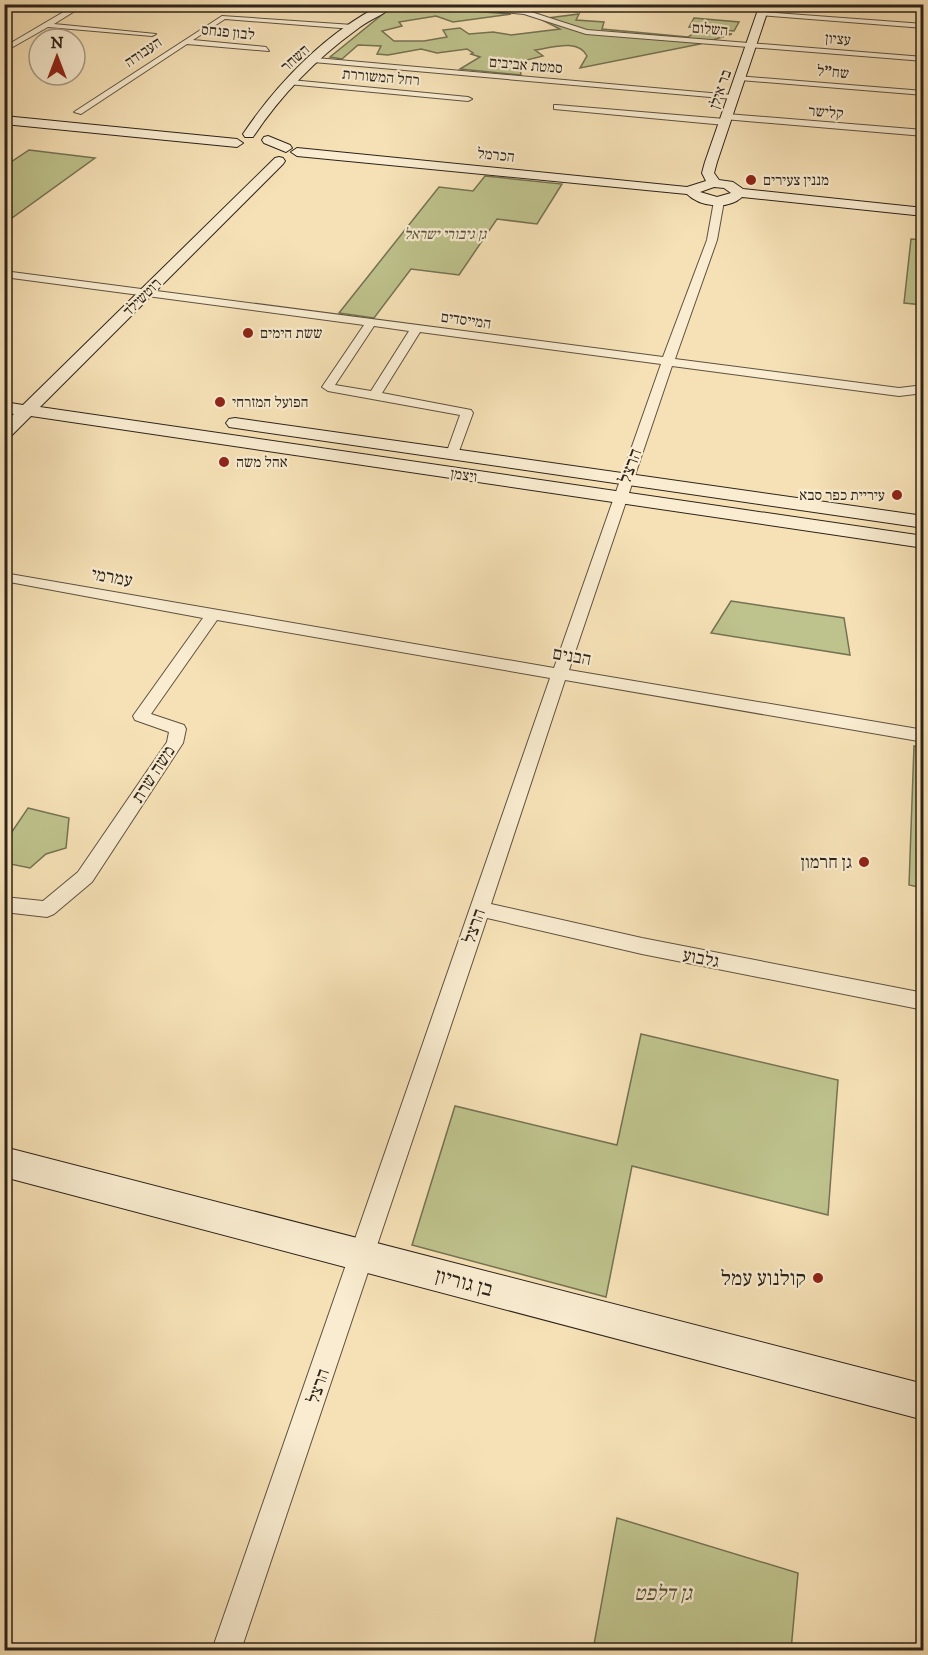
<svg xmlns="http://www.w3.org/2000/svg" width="928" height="1655" viewBox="0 0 928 1655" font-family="'IM FELL DW Pica','Frank Ruhl Libre',serif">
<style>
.green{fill:#bec28c;stroke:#757253;stroke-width:1.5}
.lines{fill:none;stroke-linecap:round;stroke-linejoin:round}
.street-casing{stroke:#5e5241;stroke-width:2}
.secondary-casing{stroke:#2c231a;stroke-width:2}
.street{fill:#f9ecd0;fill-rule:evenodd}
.secondary{fill:#f9ecd0;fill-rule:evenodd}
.poi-dot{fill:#8f2418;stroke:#f9ecd0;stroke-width:2}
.labels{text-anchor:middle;stroke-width:4.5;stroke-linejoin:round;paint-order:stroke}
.far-street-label{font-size:15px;fill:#2c231a;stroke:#f9ecd0}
.far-poi-label{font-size:15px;fill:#2c231a;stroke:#f9ecd0;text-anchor:start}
.far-park-label{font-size:15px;font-style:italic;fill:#58533c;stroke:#f9ecd0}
.street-label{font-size:18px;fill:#2c231a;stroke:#f9ecd0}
.poi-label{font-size:18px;fill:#2c231a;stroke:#f9ecd0;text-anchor:end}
.near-poi-label{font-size:21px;fill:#2c231a;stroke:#f9ecd0;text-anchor:end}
.near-street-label{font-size:21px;fill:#2c231a;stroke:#f9ecd0}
.near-park-label{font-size:21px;font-style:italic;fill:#58533c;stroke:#f9ecd0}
</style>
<rect width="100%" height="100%" fill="#f6e1b6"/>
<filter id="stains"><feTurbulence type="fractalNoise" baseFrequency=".00333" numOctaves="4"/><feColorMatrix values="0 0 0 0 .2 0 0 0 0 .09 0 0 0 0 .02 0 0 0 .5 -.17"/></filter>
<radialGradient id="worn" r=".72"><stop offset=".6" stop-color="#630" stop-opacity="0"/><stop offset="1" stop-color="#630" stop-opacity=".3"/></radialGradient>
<path class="green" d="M 394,5 L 511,14 L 453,22 L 436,16 L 399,22 L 402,26 L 382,31 L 394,41 L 424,41 L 447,37 L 443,30 L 460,28 L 469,34 L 493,32 L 511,35 L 560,29 L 540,19 L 579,14 L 576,20 L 604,22 L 602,29 L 688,37 L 697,31 L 732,34 L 700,44 L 580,68 L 587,56 C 578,38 551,48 535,50 L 543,56 L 519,62 L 521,75 L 460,69 L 480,57 L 471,54 L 473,53 L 467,49 L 437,53 L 421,49 L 388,55 L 377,54 L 381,46 L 358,45 L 342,59 L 330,57 Z
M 694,18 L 739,22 L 734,31 L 689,27 Z
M 29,150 L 95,158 L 5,223 L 5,166 Z
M 485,176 L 562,184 L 537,224 L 497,219 L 459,275 L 411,269 L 374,318 L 339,313 L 439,187 L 473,191 Z
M 911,239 L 923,240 L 923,305 L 904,303 Z
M 731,601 L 844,618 L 850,655 L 711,633 Z
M 914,746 L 923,748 L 923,888 L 909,885 Z
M 28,808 L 69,818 L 66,848 L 46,854 L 30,868 L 5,863 L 5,842 Z
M 641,1034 L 838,1080 L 828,1215 L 632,1166 L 606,1297 L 412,1245 L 455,1106 L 617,1145 Z
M 617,1518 L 798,1573 L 791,1650 L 593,1650 Z"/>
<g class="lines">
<g class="street-casing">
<path id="street" d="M 77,4 L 86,4 L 54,24 L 156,34 L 152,36 L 48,27 L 4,52 L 4,47 Z
M 138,4 L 174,4 L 195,8 L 192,10 Z
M 417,4 L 454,4 L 525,10 L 587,30 L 924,57 L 924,61 L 586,34 L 524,14 Z
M 668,4 L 675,4 L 672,10 L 667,9 Z
M 762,12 L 924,24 L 924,28 L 760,15 Z
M 222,16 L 353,25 L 357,27 L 353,29 L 225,19 L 193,40 L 266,47 L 269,51 L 187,44 L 81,114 L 74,112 Z
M 316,58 L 733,95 L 737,97 L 733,99 L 313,62 L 313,58 Z
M 737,76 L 924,91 L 924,95 L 740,80 L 737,80 Z
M 291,80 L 468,97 L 472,99 L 468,101 L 288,84 L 288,80 Z
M 557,105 L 725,119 L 729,122 L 725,125 L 554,109 L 554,105 Z
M 727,114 L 924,130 L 924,136 L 724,119 L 724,115 Z
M 719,198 L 724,201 L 717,240 L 675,359 L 899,388 L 924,385 L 924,393 L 899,396 L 672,366 L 569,670 L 924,730 L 924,742 L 565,680 L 491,904 L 642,938 L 924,993 L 924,1010 L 642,954 L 487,918 L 241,1650 L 212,1650 L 550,678 L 217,620 L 151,714 L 184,725 L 186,729 L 183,743 L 92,882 L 54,914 L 47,917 L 4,912 L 4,897 L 43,901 L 78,872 L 167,742 L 169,732 L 135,720 L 133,716 L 203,618 L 4,581 L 4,573 L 554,668 L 661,364 L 420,332 L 382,393 L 471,410 L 473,413 L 458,454 L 452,458 L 446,454 L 460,415 L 328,391 L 322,387 L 364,325 L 4,277 L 4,271 L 663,357 L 707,240 L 714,201 ZM 374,326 L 409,331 L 371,391 L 335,385 Z"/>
</g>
<g class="secondary-casing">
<path id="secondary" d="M 383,4 L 395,5 C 384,15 368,20 356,30 C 316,59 281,95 253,137 L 245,137 L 243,134 C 278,82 327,32 383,4 Z
M 760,4 L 770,4 L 717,162 L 714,173 L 719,180 L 733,182 L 743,189 L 924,208 L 924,216 L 742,197 C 728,210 700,207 687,194 L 297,156 L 291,152 L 297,148 L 687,187 L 706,181 L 702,173 L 705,162 ZM 714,187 L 724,188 L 731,193 L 717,197 L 700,192 Z
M 4,116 L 237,139 L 243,143 L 237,147 L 4,124 Z
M 268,136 L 290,145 L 292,148 L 286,152 L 264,143 L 262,140 L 264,137 Z
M 279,157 L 283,158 L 285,161 L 283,164 L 40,407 L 924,536 L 924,548 L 31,416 L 10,437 L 4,438 L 4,423 L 14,414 L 4,412 L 4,402 L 23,405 L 275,158 Z
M 235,418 L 924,516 L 924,528 L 229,427 L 226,423 L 229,419 Z
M 4,1147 L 924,1384 L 924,1420 L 4,1177 Z"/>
</g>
<use href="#street" class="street"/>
<use href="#secondary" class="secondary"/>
</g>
<g class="poi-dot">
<circle cx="751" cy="180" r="6"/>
<circle cx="248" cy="333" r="6"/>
<circle cx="220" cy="402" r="6"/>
<circle cx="224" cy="462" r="6"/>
<circle cx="897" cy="495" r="6"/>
<circle cx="864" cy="862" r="6"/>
<circle cx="818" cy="1278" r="6"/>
</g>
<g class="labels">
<g class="far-street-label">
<text transform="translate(710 29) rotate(5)" y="5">השלום</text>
<text transform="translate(228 32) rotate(6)" y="5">לבון פנחס</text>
<text transform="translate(838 39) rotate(5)" y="5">עציון</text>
<text transform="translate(143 52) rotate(-34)" y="5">העבודה</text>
<text transform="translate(295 58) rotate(-42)" y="5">השחר</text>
<text transform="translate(526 65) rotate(5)" y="5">סמטת אביבים</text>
<text transform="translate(833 72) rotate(5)" y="5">שח"ל</text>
<text transform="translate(381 77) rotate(5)" y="5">רחל המשוררת</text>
<text transform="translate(720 89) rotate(-71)" y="5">בר אילן</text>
<text transform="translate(826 112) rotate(5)" y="5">קלישר</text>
<text transform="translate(496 155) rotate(6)" y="5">הכרמל</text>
<text transform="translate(142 297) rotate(-45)" y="5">רוטשילד</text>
<text transform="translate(466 320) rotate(8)" y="5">המייסדים</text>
<text transform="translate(464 475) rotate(8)" y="5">ויצמן</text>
</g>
<g class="far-poi-label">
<text x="763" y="185">מננין צעירים</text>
<text x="260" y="338">ששת הימים</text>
<text x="232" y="407">הפועל המזרחי</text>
<text x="236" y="467">אהל משה</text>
<text x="885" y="500" text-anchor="end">עיריית כפר סבא</text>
</g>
<g class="far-park-label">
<text x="445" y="239">גן גיבורי ישראל</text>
</g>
<g class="street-label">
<text transform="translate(630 466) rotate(-70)" y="6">הרצל</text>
<text transform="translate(112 577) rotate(10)" y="6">עמרמי</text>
<text transform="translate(572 656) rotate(10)" y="6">הבנים</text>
<text transform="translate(153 774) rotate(-57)" y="6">משה שרת</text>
<text transform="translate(474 926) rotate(-71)" y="6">הרצל</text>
<text transform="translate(701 958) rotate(11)" y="6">גלבוע</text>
<text transform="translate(318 1386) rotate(-71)" y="6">הרצל</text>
</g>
<g class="poi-label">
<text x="852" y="868">גן חרמון</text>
</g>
<g class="near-poi-label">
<text x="806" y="1285">קולנוע עמל</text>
</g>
<g class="near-street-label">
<text transform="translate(464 1282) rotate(15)" y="7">בן גוריון</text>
</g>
<g class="near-park-label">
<text x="663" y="1600">גן דלפט</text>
</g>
</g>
<rect width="928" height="1655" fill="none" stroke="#f6e1b6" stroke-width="24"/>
<rect x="6" y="6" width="916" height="1643" fill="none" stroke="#2c231a" stroke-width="3"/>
<rect x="12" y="12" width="904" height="1631" fill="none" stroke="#2c231a" stroke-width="1.5"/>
<g transform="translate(57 57)"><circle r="28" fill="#f9ecd0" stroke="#a79c87" stroke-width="1.5"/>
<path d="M0-4.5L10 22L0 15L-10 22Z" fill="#8f2418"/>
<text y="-9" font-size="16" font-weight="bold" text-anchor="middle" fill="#2c231a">N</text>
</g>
<rect width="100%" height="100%" filter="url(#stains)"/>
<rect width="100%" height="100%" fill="url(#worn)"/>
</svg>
